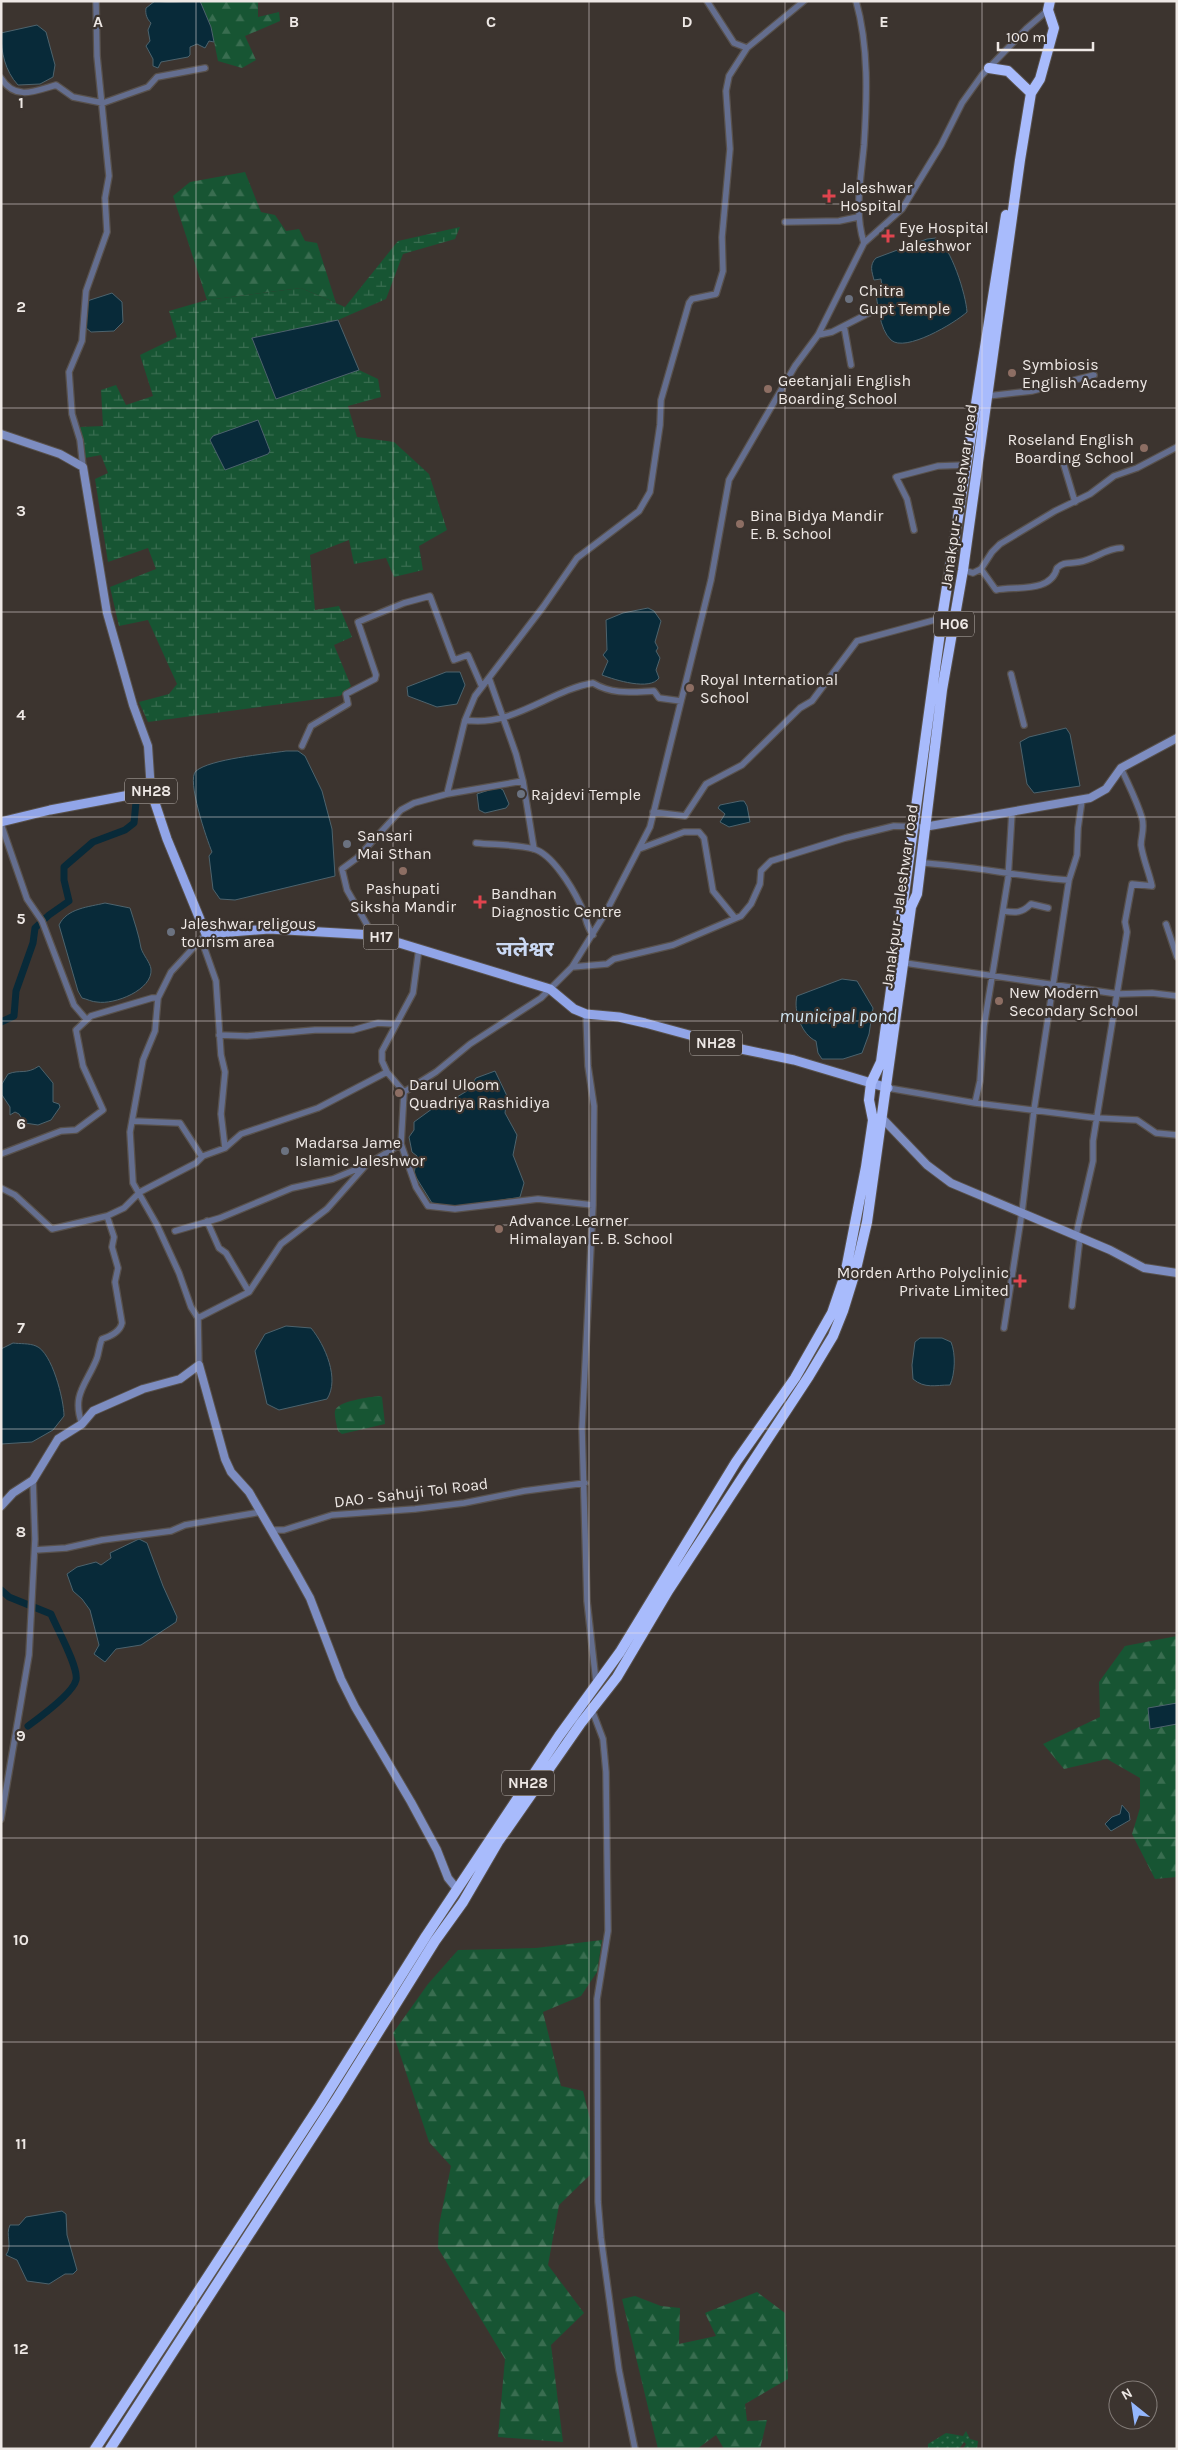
<svg xmlns="http://www.w3.org/2000/svg" width="1178" height="2450" viewBox="0 0 1178 2450" font-family="Karla,'Noto Sans Devanagari',sans-serif">
<style>
.grass{fill:url(#grass-dots)}
.forest{fill:url(#forest-firs)}
.wetland{fill:url(#wetland-marsh)}
.water{fill:#082a39;stroke:#4d636d}
.lines{fill:none;stroke-linecap:round;stroke-linejoin:round}
.canal{stroke:#082a39;stroke-width:7}
.street-casing{stroke:#58514c;stroke-width:8}
.secondary-casing{stroke:#58514c;stroke-width:10}
.primary-casing{stroke:#58514c;stroke-width:11}
.highway-casing{stroke:#58514c;stroke-width:12}
.street{stroke:#646e8f;stroke-width:5.5}
.secondary{stroke:#7d8dc1;stroke-width:8}
.primary{stroke:#91a5e8;stroke-width:9}
.highway{stroke:#a8bbfc;stroke-width:10}
.grid{fill:none;stroke:#eee8e5;stroke-width:1;stroke-opacity:0.55}
.health-dot{fill:#e0444e;stroke:#3c342f;stroke-width:2}
.worship-dot{fill:#6b7280;stroke:#3c342f;stroke-width:2}
.education-dot{fill:#8d6e63;stroke:#3c342f;stroke-width:2}
.labels{text-anchor:middle;stroke-width:4.5;stroke-linejoin:round;paint-order:stroke}
.shield{fill:#3c342f;stroke:#b9b2ae;stroke-width:1}
.shield-label{font-size:15px;font-weight:bold;fill:#eee8e5}
.poi-label{font-size:16px;fill:#eee8e5;stroke:#3c342f;text-anchor:start}
.street-label{font-size:16px;fill:#eee8e5;stroke:#3c342f}
.water-label{font-size:18px;font-style:italic;fill:#d2e8f5;stroke:#3c342f}
.district-label{font-size:21px;font-weight:bold;fill:#cbd9f4;stroke:#3c342f}
.grid-label{font-size:16px;text-anchor:middle;font-weight:bold;fill:#eee8e5;stroke:#3c342f;stroke-width:4.5;stroke-linejoin:round;paint-order:stroke}
</style>
<defs>
<pattern id="grass-dots" width="8" height="8" patternUnits="userSpaceOnUse" patternTransform="scale(1.25)"><rect width="8" height="8" fill="#175533"/><path d="M2 2h.1M6 6h.1" fill="none" stroke="#396d50" stroke-width="1.8" stroke-linecap="round"/></pattern>
<pattern id="forest-firs" width="22" height="20" patternUnits="userSpaceOnUse" patternTransform="scale(1.25)"><rect width="22" height="20" fill="#175533"/><path d="M5 1l3.5 6h-7zM16 11l3.5 6h-7z" fill="#396d50"/></pattern>
<pattern id="wetland-marsh" width="20" height="14" patternUnits="userSpaceOnUse" patternTransform="scale(1.25)"><rect width="20" height="14" fill="#175533"/><path d="M1 5h8M5 5V1M11 12h8M15 12V8" fill="none" stroke="#396d50"/></pattern>
</defs>
<rect width="100%" height="100%" fill="#3c342f"/>
<path class="grass" d="M 966,2431 L 970,2439 L 978,2441 L 977,2449 L 963,2449 L 966,2444 L 964,2442 L 959,2449 L 928,2449 L 928,2444 L 946,2433 L 963,2436 Z"/>
<path class="forest" d="M 200,1 L 258,1 L 258,17 L 279,12 L 280,21 L 245,36 L 256,60 L 242,68 L 218,61 L 211,27 Z
M 245,172 L 261,212 L 275,215 L 286,231 L 299,229 L 305,241 L 317,243 L 336,303 L 301,288 L 207,300 L 173,196 L 190,182 Z
M 379,1396 L 382,1397 L 385,1424 L 342,1434 L 338,1431 C 337,1426 334,1415 335,1411 C 337,1401 370,1397 379,1396 Z
M 1177,1636 L 1177,1877 L 1155,1879 L 1132,1834 L 1140,1808 L 1140,1778 L 1107,1759 L 1064,1769 L 1043,1744 L 1100,1717 L 1099,1682 L 1125,1646 Z
M 602,1940 L 597,1972 L 581,1996 L 543,2012 L 561,2086 L 583,2091 L 590,2119 L 590,2175 L 559,2205 L 548,2265 L 584,2313 L 551,2345 L 563,2442 L 498,2437 L 505,2359 L 438,2248 L 439,2225 L 451,2166 L 429,2142 L 393,2033 L 428,1984 L 458,1950 L 536,1948 Z
M 757,2292 L 785,2313 L 788,2379 L 745,2404 L 747,2421 L 767,2420 L 760,2449 L 724,2449 L 716,2435 L 697,2449 L 658,2449 L 622,2299 L 635,2296 L 661,2306 L 680,2308 L 679,2344 L 716,2336 L 705,2313 Z"/>
<path class="wetland" d="M 460,227 L 455,239 L 403,254 L 386,299 L 338,320 L 252,338 L 276,399 L 359,370 L 378,379 L 381,397 L 348,406 L 357,437 L 394,442 L 429,474 L 447,530 L 419,546 L 423,570 L 394,577 L 386,558 L 354,564 L 349,540 L 310,555 L 315,610 L 339,606 L 352,637 L 334,645 L 351,686 L 340,696 L 148,722 L 139,702 L 169,694 L 177,684 L 148,620 L 119,626 L 110,587 L 156,569 L 148,548 L 108,562 L 95,479 L 108,473 L 101,455 L 85,458 L 80,427 L 103,426 L 101,390 L 116,385 L 126,405 L 153,396 L 140,355 L 177,337 L 169,311 L 207,300 L 301,288 L 345,307 L 398,241 Z"/>
<path class="water" d="M 155,1 C 169,3 185,1 200,1 L 211,27 L 214,42 L 209,41 L 205,48 L 197,44 L 190,47 L 190,55 L 188,57 L 161,62 L 158,68 L 153,66 L 153,59 L 146,46 L 150,41 L 148,30 L 151,23 C 147,19 145,14 146,8 Z
M 37,25 L 46,32 L 55,65 L 53,77 L 40,84 L 18,85 C 5,71 1,52 1,33 Z
M 936,238 C 951,246 966,295 967,312 C 955,323 905,353 891,340 C 879,329 878,303 875,289 L 882,286 L 881,279 L 874,280 C 872,272 869,265 876,258 L 927,239 Z
M 112,293 L 122,302 L 123,322 L 114,331 L 91,332 L 85,327 L 87,301 Z
M 338,320 L 359,370 L 276,399 L 252,338 Z
M 258,420 L 270,451 L 268,454 L 225,470 L 210,440 L 213,436 Z
M 648,608 L 654,611 L 661,621 L 655,642 L 658,648 L 656,651 L 660,658 L 656,670 L 659,678 C 650,691 615,680 602,675 L 608,661 L 603,655 L 607,650 L 606,620 L 623,613 Z
M 446,672 L 460,672 L 465,685 L 457,704 L 437,707 L 408,696 L 407,687 Z
M 1066,728 L 1070,734 L 1080,786 L 1034,793 L 1027,784 L 1020,742 L 1029,737 Z
M 286,751 L 298,751 L 305,756 L 322,791 L 332,829 L 335,876 L 235,900 L 220,899 L 213,889 L 209,856 L 212,852 C 207,840 186,779 196,771 C 210,759 266,754 286,751 Z
M 498,787 L 503,790 L 509,804 L 506,808 L 485,813 L 479,810 L 477,794 Z
M 740,801 L 744,801 L 747,806 L 750,822 L 729,827 L 720,822 L 725,814 L 718,808 L 720,805 Z
M 105,903 L 130,908 C 134,921 139,935 141,948 C 143,955 150,962 151,969 C 153,990 114,1005 97,1002 C 92,1002 87,999 82,998 L 78,991 L 59,925 C 67,908 89,907 105,903 Z
M 842,979 L 857,981 L 873,1008 L 869,1034 L 862,1053 L 843,1059 L 822,1059 L 818,1053 L 816,1041 C 802,1035 793,1011 797,996 Z
M 39,1066 L 53,1083 L 53,1102 L 59,1104 L 60,1107 L 51,1120 L 38,1125 L 25,1123 L 19,1114 L 15,1112 L 10,1115 L 10,1107 L 2,1095 L 2,1084 L 8,1074 C 20,1069 26,1075 39,1066 Z
M 495,1071 L 507,1096 L 505,1113 L 517,1135 L 513,1155 L 524,1183 L 520,1197 L 516,1198 C 490,1201 458,1210 432,1203 L 414,1174 L 417,1156 L 412,1152 L 409,1137 L 414,1130 L 414,1122 L 436,1106 L 447,1103 L 467,1091 L 476,1078 Z
M 286,1326 L 311,1328 C 325,1345 340,1379 327,1399 L 279,1410 L 267,1404 L 255,1351 L 265,1334 Z
M 920,1338 L 942,1338 L 951,1342 C 956,1354 955,1374 950,1385 C 935,1385 925,1389 913,1379 L 912,1365 L 915,1342 Z
M 13,1343 C 20,1344 29,1343 36,1346 C 52,1352 64,1400 64,1416 L 53,1430 L 32,1442 L 1,1444 L 1,1349 Z
M 139,1539 L 147,1543 L 163,1586 L 177,1617 L 176,1622 L 141,1645 L 116,1649 L 105,1662 L 94,1654 L 99,1645 L 90,1610 L 82,1599 L 73,1591 L 67,1574 L 77,1567 L 96,1562 L 101,1565 L 111,1558 L 110,1553 Z
M 1177,1703 L 1177,1724 L 1150,1729 L 1148,1708 Z
M 1122,1805 L 1129,1813 L 1130,1820 L 1111,1831 L 1105,1824 L 1112,1817 L 1120,1814 Z
M 62,2211 L 66,2214 L 67,2235 L 77,2270 L 73,2274 L 65,2274 L 49,2284 L 27,2281 L 17,2260 L 6,2255 C 13,2245 5,2235 10,2225 L 19,2225 L 26,2217 Z"/>
<g class="lines">
<path class="canal" d="M 1,1022 L 14,1016 L 16,991 L 33,943 L 35,928 L 49,915 L 69,901 L 64,880 L 64,867 L 93,842 L 125,830 L 134,823 L 136,802
M 1,1590 L 9,1597 L 51,1614 C 56,1627 79,1667 76,1680 C 73,1693 39,1718 28,1726"/>
<g class="street-casing">
<path id="street" d="M 856,1 C 869,47 867,98 864,145 C 861,178 854,212 864,243
M 747,48 L 804,1
M 1,78 C 15,101 35,91 56,85 L 73,97 L 103,103 L 148,87 L 157,77 L 205,68
M 785,222 L 839,221 L 858,217
M 844,326 L 851,365
M 818,335 L 832,332 L 873,311
M 988,396 L 1032,391 L 1094,375
M 1063,462 L 1075,502
M 83,467 L 80,440 L 72,414 L 69,372 L 82,341 L 86,291 L 107,232 L 105,198 L 109,176 L 97,56 L 96,1
M 914,530 L 907,499 L 896,477 L 938,466 L 966,465
M 981,569 L 996,590 C 1016,586 1051,593 1057,568 C 1065,561 1069,564 1079,562 C 1094,560 1106,548 1121,548
M 963,570 L 973,573 L 981,569 L 992,552 L 1000,544 L 1055,511 L 1090,494 L 1114,476 L 1137,468 L 1177,447
M 1011,674 L 1024,725
M 489,678 L 516,754 L 523,781
M 465,720 C 512,728 550,690 593,683 C 613,695 632,692 654,691 L 659,698 L 681,701
M 302,746 L 311,726 L 348,704 L 346,694 L 375,679 L 376,675 L 358,622 L 404,603 L 430,596 L 454,660 L 468,655 L 482,687
M 447,794 L 465,720 L 475,696 L 543,607 L 577,558 L 639,511 L 650,492 L 660,425 L 661,400 L 689,303 L 692,299 L 716,294 L 723,271 L 722,237 L 730,149 L 726,91 L 729,76 L 747,48 L 734,43 L 707,1
M 653,812 L 685,816 L 706,784 L 742,765 L 800,708 L 812,701 L 857,641 L 942,618
M 1,824 L 27,899 L 42,921 L 74,1005 L 86,1019
M 476,843 C 494,845 516,844 534,849 C 552,854 572,887 580,904 C 586,914 585,925 593,935
M 639,849 L 684,832 L 699,832 L 704,838 L 713,891 L 735,918
M 920,863 C 970,865 1019,877 1069,880 L 1077,855 L 1078,828 L 1082,800
M 1004,911 C 1016,913 1022,913 1031,904 L 1048,908
M 1166,924 L 1177,957
M 373,935 L 347,890 L 342,869 L 357,858 L 401,810 L 414,803 L 447,794 L 523,781 L 534,849
M 205,936 L 204,947 L 216,981 L 221,1055 L 225,1072 L 221,1114 L 225,1148
M 905,963 L 1118,994 L 1152,993 L 1177,996
M 572,967 L 607,964 L 614,959 L 673,945 L 741,916 L 751,904 L 760,884 L 761,871 L 771,861 L 845,838 L 894,826 L 924,827
M 586,1014 L 588,1066 L 594,1106 L 593,1205 L 582,1428 L 587,1601 L 596,1682
M 219,1035 L 247,1036 L 315,1030 L 353,1030 L 378,1023 L 394,1024
M 888,1088 L 975,1103 L 1096,1118 L 1137,1120 L 1156,1133 L 1177,1135
M 404,1092 L 436,1072 L 470,1044 L 541,998 L 572,967 L 606,912 L 650,827 L 711,580 L 729,480 L 795,366 L 818,335 L 864,243 L 902,209 L 941,145 L 962,103 L 982,75 L 1027,28 L 1048,10
M 975,1103 L 980,1081 L 984,1026 L 1008,879 L 1012,812
M 133,1121 L 180,1123 L 202,1157
M 401,1144 L 416,1187 L 428,1206 L 455,1209 L 538,1199 L 593,1205
M 1,1154 L 61,1131 L 76,1130 L 103,1110 L 83,1066 L 76,1030 L 91,1016 L 152,998 L 158,998
M 1,1188 L 15,1195 L 52,1229 L 107,1216
M 207,1221 L 219,1248 L 226,1253 L 249,1292
M 175,1231 L 220,1218 L 292,1188 L 333,1179 L 364,1166
M 1076,1235 L 1093,1161 L 1093,1141 L 1127,932 L 1125,922 L 1132,884 L 1152,886 C 1149,872 1143,859 1141,845 C 1141,836 1145,828 1142,818 C 1137,801 1128,784 1121,768
M 1072,1306 L 1080,1237
M 198,1318 L 249,1292 L 281,1244 L 327,1209 L 366,1165 L 401,1144 L 404,1092 L 387,1072
M 1004,1328 L 1022,1212 L 1034,1110 L 1069,880
M 199,1365 L 198,1318 L 191,1307 L 179,1273 L 157,1225 L 133,1183 L 130,1132 L 143,1060 L 155,1031 L 158,998 L 171,972 L 206,934
M 82,1424 C 71,1394 87,1384 97,1358 C 99,1352 99,1346 102,1339 C 111,1336 120,1332 122,1323 L 115,1282 L 118,1268 L 112,1247 L 114,1237 L 107,1216 L 124,1208 L 140,1192 L 196,1163 L 203,1156 L 225,1148 L 241,1134 L 318,1108 L 387,1072 L 382,1061 L 382,1051 L 413,993 L 419,948
M 271,1530 L 284,1530 L 332,1515 L 415,1509 L 464,1503 L 524,1491 L 585,1483
M 35,1550 L 66,1548 L 102,1540 L 171,1531 L 185,1525 L 261,1512
M 592,1710 L 603,1739 L 606,1772 L 608,1931 L 597,1999 L 598,2202 L 601,2238 L 619,2370 L 635,2449
M 1,1819 L 29,1655 L 35,1539 L 33,1480"/>
</g>
<g class="secondary-casing">
<path id="secondary" d="M 1,434 L 60,454 L 83,467 L 107,613 L 133,705 L 148,746 L 151,791
M 924,827 L 1090,798 L 1106,789 L 1121,768 L 1177,738
M 881,1117 L 927,1165 L 951,1183 L 1110,1250 L 1144,1268 L 1177,1273
M 1,1506 L 13,1493 L 33,1480 L 58,1439 L 82,1424 L 93,1411 L 143,1389 L 180,1379 L 199,1365 L 225,1459 L 231,1472 L 249,1492 L 295,1571 L 310,1598 L 341,1679 L 355,1707 L 411,1802 L 437,1850 L 448,1878 L 457,1889"/>
</g>
<g class="primary-casing">
<path id="primary" d="M 1,822 L 50,810 L 151,791 L 167,839 L 206,934 L 269,929 L 373,935 L 550,989 L 574,1009 L 586,1014 L 619,1017 L 645,1023 L 741,1049 L 794,1060 L 888,1088"/>
</g>
<g class="highway-casing">
<path id="highway" d="M 989,68 L 1008,71 L 1031,93
M 95,2449 L 320,2105 L 426,1936 L 559,1736 L 620,1652 L 736,1462 L 795,1378 L 832,1313 L 845,1275 L 866,1167 L 873,1120 L 869,1100 L 871,1083 L 881,1062 L 942,618 L 1006,215
M 110,2449 L 338,2097 L 435,1941 L 463,1902 L 498,1842 L 581,1723 L 617,1677 L 668,1591 L 809,1376 L 833,1336 L 843,1311 L 856,1269 L 867,1222 L 911,907 L 917,894 L 942,690 L 963,570 L 1020,160 L 1031,93 L 1040,79 L 1054,28 L 1048,10 L 1050,1"/>
</g>
<use href="#street" class="street"/>
<use href="#secondary" class="secondary"/>
<use href="#primary" class="primary"/>
<use href="#highway" class="highway"/>
</g>
<path class="grid" d="M 196,1 L 196,2449M 393,1 L 393,2449M 589,1 L 589,2449M 785,1 L 785,2449M 982,1 L 982,2449M 1,204 L 1177,204M 1,408 L 1177,408M 1,612 L 1177,612M 1,817 L 1177,817M 1,1021 L 1177,1021M 1,1225 L 1177,1225M 1,1429 L 1177,1429M 1,1633 L 1177,1633M 1,1838 L 1177,1838M 1,2042 L 1177,2042M 1,2246 L 1177,2246"/>
<g class="health-dot">
<path d="M826.5 188.5h5v5h5v5h-5v5h-5v-5h-5v-5h5z"/>
<path d="M885.5 228.5h5v5h5v5h-5v5h-5v-5h-5v-5h5z"/>
<path d="M477.5 894.5h5v5h5v5h-5v5h-5v-5h-5v-5h5z"/>
<path d="M1017.5 1273.5h5v5h5v5h-5v5h-5v-5h-5v-5h5z"/>
</g>
<g class="worship-dot">
<circle cx="849" cy="299" r="5"/>
<circle cx="521" cy="794" r="5"/>
<circle cx="347" cy="844" r="5"/>
<circle cx="171" cy="932" r="5"/>
<circle cx="285" cy="1151" r="5"/>
</g>
<g class="education-dot">
<circle cx="1012" cy="373" r="5"/>
<circle cx="768" cy="389" r="5"/>
<circle cx="1144" cy="448" r="5"/>
<circle cx="740" cy="524" r="5"/>
<circle cx="690" cy="688" r="5"/>
<circle cx="403" cy="871" r="5"/>
<circle cx="999" cy="1001" r="5"/>
<circle cx="399" cy="1093" r="5"/>
<circle cx="499" cy="1229" r="5"/>
</g>
<g class="labels">
<g class="shield">
<rect x="934" y="611.5" width="40" height="25" rx="4"/>
<rect x="125" y="778.5" width="52" height="25" rx="4"/>
<rect x="363.5" y="924.5" width="35" height="25" rx="4"/>
<rect x="690" y="1030.5" width="52" height="25" rx="4"/>
<rect x="502" y="1770.5" width="52" height="25" rx="4"/>
</g>
<g class="shield-label">
<text x="954" y="629">H06</text>
<text x="151" y="796">NH28</text>
<text x="381" y="942">H17</text>
<text x="716" y="1048">NH28</text>
<text x="528" y="1788">NH28</text>
</g>
<g class="poi-label">
<text x="840" y="193">Jaleshwar<tspan x="840" dy="18">Hospital</tspan></text>
<text x="899" y="233">Eye Hospital<tspan x="899" dy="18">Jaleshwor</tspan></text>
<text x="859" y="296">Chitra<tspan x="859" dy="18">Gupt Temple</tspan></text>
<text x="1022" y="370">Symbiosis<tspan x="1022" dy="18">English Academy</tspan></text>
<text x="778" y="386">Geetanjali English<tspan x="778" dy="18">Boarding School</tspan></text>
<text x="1134" y="445" text-anchor="end">Roseland English<tspan x="1134" dy="18">Boarding School</tspan></text>
<text x="750" y="521">Bina Bidya Mandir<tspan x="750" dy="18">E. B. School</tspan></text>
<text x="700" y="685">Royal International<tspan x="700" dy="18">School</tspan></text>
<text x="531" y="800">Rajdevi Temple</text>
<text x="357" y="841">Sansari<tspan x="357" dy="18">Mai Sthan</tspan></text>
<text x="403" y="894" text-anchor="middle">Pashupati<tspan x="403" dy="18">Siksha Mandir</tspan></text>
<text x="491" y="899">Bandhan<tspan x="491" dy="18">Diagnostic Centre</tspan></text>
<text x="181" y="929">Jaleshwar religous<tspan x="181" dy="18">tourism area</tspan></text>
<text x="1009" y="998">New Modern<tspan x="1009" dy="18">Secondary School</tspan></text>
<text x="409" y="1090">Darul Uloom<tspan x="409" dy="18">Quadriya Rashidiya</tspan></text>
<text x="295" y="1148">Madarsa Jame<tspan x="295" dy="18">Islamic Jaleshwor</tspan></text>
<text x="509" y="1226">Advance Learner<tspan x="509" dy="18">Himalayan E. B. School</tspan></text>
<text x="1009" y="1278" text-anchor="end">Morden Artho Polyclinic<tspan x="1009" dy="18">Private Limited</tspan></text>
</g>
<g class="street-label">
<text transform="translate(958 496) rotate(-82)" y="6">Janakpur- Jaleshwar road</text>
<text transform="translate(899 896) rotate(-82)" y="6">Janakpur- Jaleshwar road</text>
<text transform="translate(411 1492) rotate(-7)" y="6">DAO - Sahuji Tol Road</text>
</g>
<g class="water-label">
<text x="838" y="1022">municipal pond</text>
</g>
<g class="district-label">
<text x="525" y="956">जलेश्वर</text>
</g>
</g>
<g class="grid-label">
<text x="98" y="27">A</text>
<text x="294" y="27">B</text>
<text x="491" y="27">C</text>
<text x="687" y="27">D</text>
<text x="884" y="27">E</text>
<text x="21" y="108">1</text>
<text x="21" y="312">2</text>
<text x="21" y="516">3</text>
<text x="21" y="720">4</text>
<text x="21" y="924">5</text>
<text x="21" y="1129">6</text>
<text x="21" y="1333">7</text>
<text x="21" y="1537">8</text>
<text x="21" y="1741">9</text>
<text x="21" y="1945">10</text>
<text x="21" y="2149">11</text>
<text x="21" y="2354">12</text>
</g>
<rect width="1178" height="2450" fill="none" stroke="#eee8e5" stroke-width="5"/>
<g transform="translate(1133 2405) rotate(330)"><circle r="24" fill="#3c342f" stroke="#837c78"/>
<path d="M0-4L9 19L0 12L-9 19Z" fill="#94b7fd"/>
<text y="-8" font-size="14" font-weight="bold" text-anchor="middle" fill="#eee8e5">N</text>
</g>
<path d="M998 42v8h95v-8" fill="none" stroke="#eee8e5" stroke-width="2.5"/>
<text x="1006" y="42" font-size="15" fill="#eee8e5" stroke="#3c342f" stroke-width="4" paint-order="stroke">100 m</text>
</svg>
